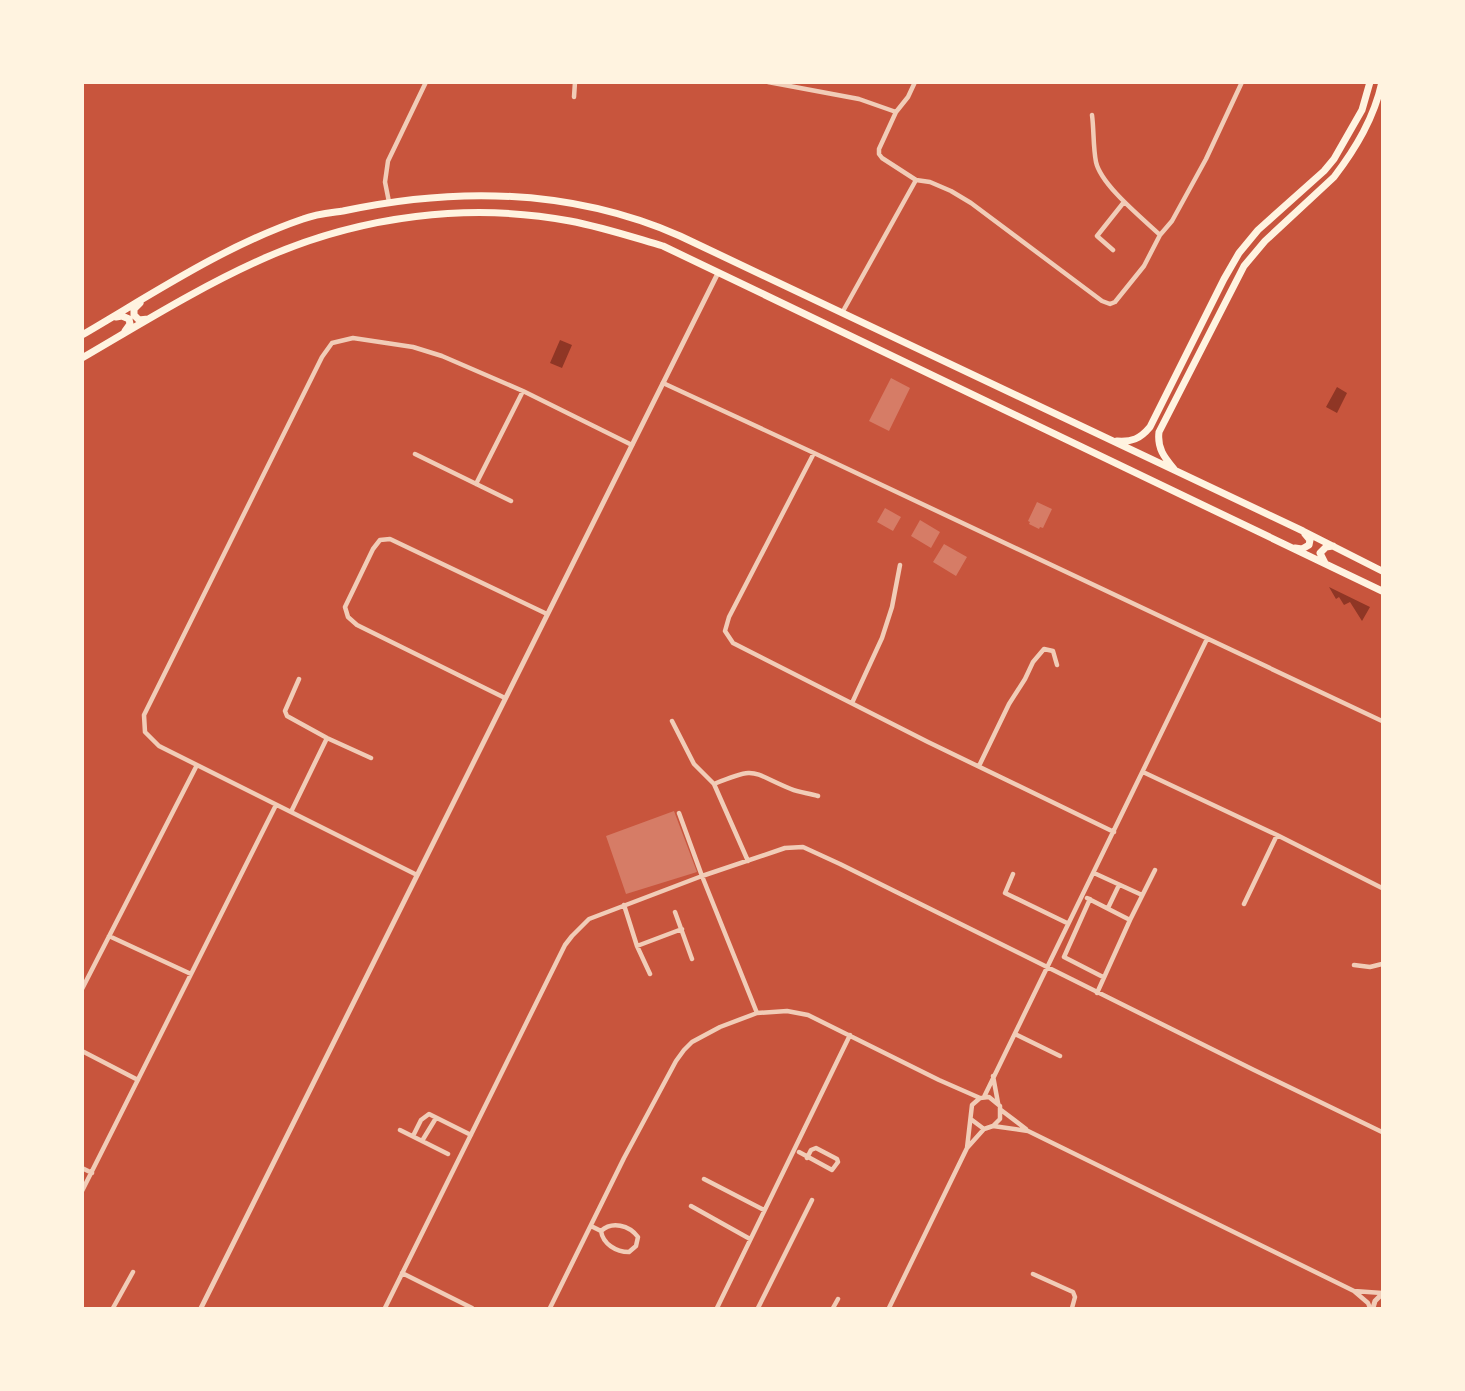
<svg xmlns="http://www.w3.org/2000/svg" width="1465" height="1391" viewBox="0 0 1465 1391" font-family="'Alegreya Sans',sans-serif">
<style>
.water{fill:#8f3625}
.building{fill:#d67c66}
.lines{fill:none;stroke-linecap:round;stroke-linejoin:round}
.minor{stroke:#f1ccb7;stroke-width:4.5}
.tertiary{stroke:#f1ccb7;stroke-width:5}
.primary{stroke:#fff3e0;stroke-width:7}
</style>
<rect width="100%" height="100%" fill="#c8553d"/>
<path class="water" d="M 560,340 L 572,345 L 562,368 L 550,363 Z
M 1337,387 L 1347,393 L 1337,413 L 1326,407 Z
M 1329,587 L 1370,607 L 1362,621 L 1350,602 L 1344,605 L 1339,597 L 1336,599 Z"/>
<path class="building" d="M 891,378 L 910,388 L 889,431 L 869,421 Z
M 1037,502 L 1052,509 L 1043,528 L 1040,527 L 1039,529 L 1029,524 L 1030,522 L 1028,521 Z
M 885,508 L 901,517 L 893,531 L 877,522 Z
M 920,520 L 940,532 L 931,548 L 911,536 Z
M 944,544 L 967,557 L 956,576 L 933,562 Z
M 674,811 L 697,872 L 626,894 L 606,836 Z"/>
<g class="lines">
<path class="minor" d="M 768,82 L 859,99 L 896,112
M 915,82 L 908,97 L 896,112 L 879,149 L 879,154 L 882,158 L 916,180 L 930,182 L 951,191 L 971,203 L 1102,301 L 1110,304 L 1115,302 L 1144,266 L 1160,235 L 1172,221 L 1206,159 L 1242,82
M 574,97 L 575,82
M 1092,115 C 1094,130 1093,147 1096,162 C 1101,185 1142,218 1160,235
M 389,202 L 385,182 L 388,161 L 426,82
M 1113,250 L 1097,236 L 1124,202
M 842,313 L 916,180
M 663,383 L 814,453 L 1382,721
M 814,453 L 729,617 L 725,631 L 733,643 L 928,742 L 1114,832
M 415,454 L 511,501
M 476,484 L 523,391
M 299,679 L 285,711 L 287,716 L 327,738 L 371,758
M 505,698 L 357,625 L 348,617 L 345,607 L 373,549 L 380,540 L 390,539 L 547,614
M 852,703 L 882,638 L 892,607 L 900,565
M 672,721 L 694,764 L 714,784 L 748,861
M 979,766 L 1009,704 L 1025,679 L 1033,662 L 1044,649 L 1053,651 L 1057,665
M 1143,772 L 1277,835 L 1382,888
M 714,784 C 758,766 750,772 791,789 C 800,793 809,793 818,796
M 291,812 L 327,738
M 679,813 L 702,876 L 757,1013
M 1094,873 L 1142,895
M 1013,874 L 1005,893 L 1067,923
M 417,875 L 159,746 L 145,732 L 144,715 L 322,357 L 332,343 L 353,338 L 413,347 L 442,356 L 523,391 L 632,445
M 1087,898 L 1130,920 L 1097,993
M 1090,899 L 1064,957 L 1103,977
M 1244,904 L 1277,835
M 624,905 L 637,946 L 650,974
M 1108,908 L 1119,885
M 675,912 L 692,959
M 1130,920 L 1155,870
M 109,936 L 191,974
M 637,946 L 682,929
M 1354,965 L 1370,967 L 1382,964
M 82,989 L 197,765
M 1015,1034 L 1060,1056
M 82,1051 L 138,1080
M 993,1076 L 998,1103
M 984,1097 L 1207,639
M 1001,1110 L 1026,1129
M 993,1126 L 1028,1131 L 1354,1291 L 1368,1303 L 1370,1308
M 400,1130 L 448,1154
M 413,1136 L 421,1120 L 429,1114 L 471,1135
M 422,1141 L 436,1118
M 967,1148 L 972,1105 L 980,1098 L 989,1097 L 1000,1106 L 1000,1119 L 993,1126 L 984,1129 L 972,1120
M 799,1152 L 832,1170 L 838,1162 L 837,1159 L 816,1148 L 811,1150 L 807,1158
M 82,1168 L 92,1173
M 704,1179 L 764,1210
M 82,1191 L 276,805
M 691,1206 L 750,1239
M 591,1226 L 601,1231 C 603,1244 616,1252 629,1252 L 636,1246 L 638,1237 C 629,1225 612,1221 601,1231
M 402,1273 L 472,1308
M 1033,1274 L 1073,1292 L 1075,1297 L 1072,1308
M 1354,1291 L 1382,1293
M 113,1308 L 133,1272
M 385,1308 L 565,945 L 572,936 L 589,919 L 702,876 L 785,848 L 803,847 L 840,864 L 1254,1070 L 1382,1132
M 550,1308 L 624,1158 L 676,1061 L 684,1050 L 692,1042 L 720,1027 L 757,1013 L 787,1011 L 808,1015 L 939,1080 L 980,1098
M 717,1308 L 850,1035
M 758,1308 L 812,1200
M 833,1308 L 838,1299
M 889,1308 L 967,1148 L 984,1129"/>
<path class="tertiary" d="M 201,1308 L 718,273
M 1373,1308 L 1375,1301 L 1382,1294"/>
<path class="primary" d="M 140,303 L 134,309 L 134,315 L 139,320 L 148,319
M 116,317 L 122,316 L 129,319 L 130,324 L 125,331
M 82,335 C 154,293 224,246 303,219 C 316,214 329,213 343,211 C 456,187 573,189 680,236 L 1303,531 L 1382,571
M 82,358 C 142,323 203,285 267,257 C 361,216 469,202 570,221 C 602,227 632,237 663,246 L 1382,591
M 1117,441 C 1132,442 1140,439 1150,427 L 1224,279 L 1239,253 L 1258,230 L 1324,171 L 1334,159 L 1362,110 L 1370,82
M 1174,469 C 1164,457 1157,448 1159,432 L 1244,266 L 1265,241 L 1334,177 C 1356,148 1374,118 1382,82
M 1295,548 L 1302,549 L 1309,545 L 1310,540 L 1305,534
M 1325,563 L 1320,553 L 1326,547 L 1333,546"/>
</g>
<rect width="1465" height="1391" fill="none" stroke="#fff3e0" stroke-width="168"/>
</svg>
